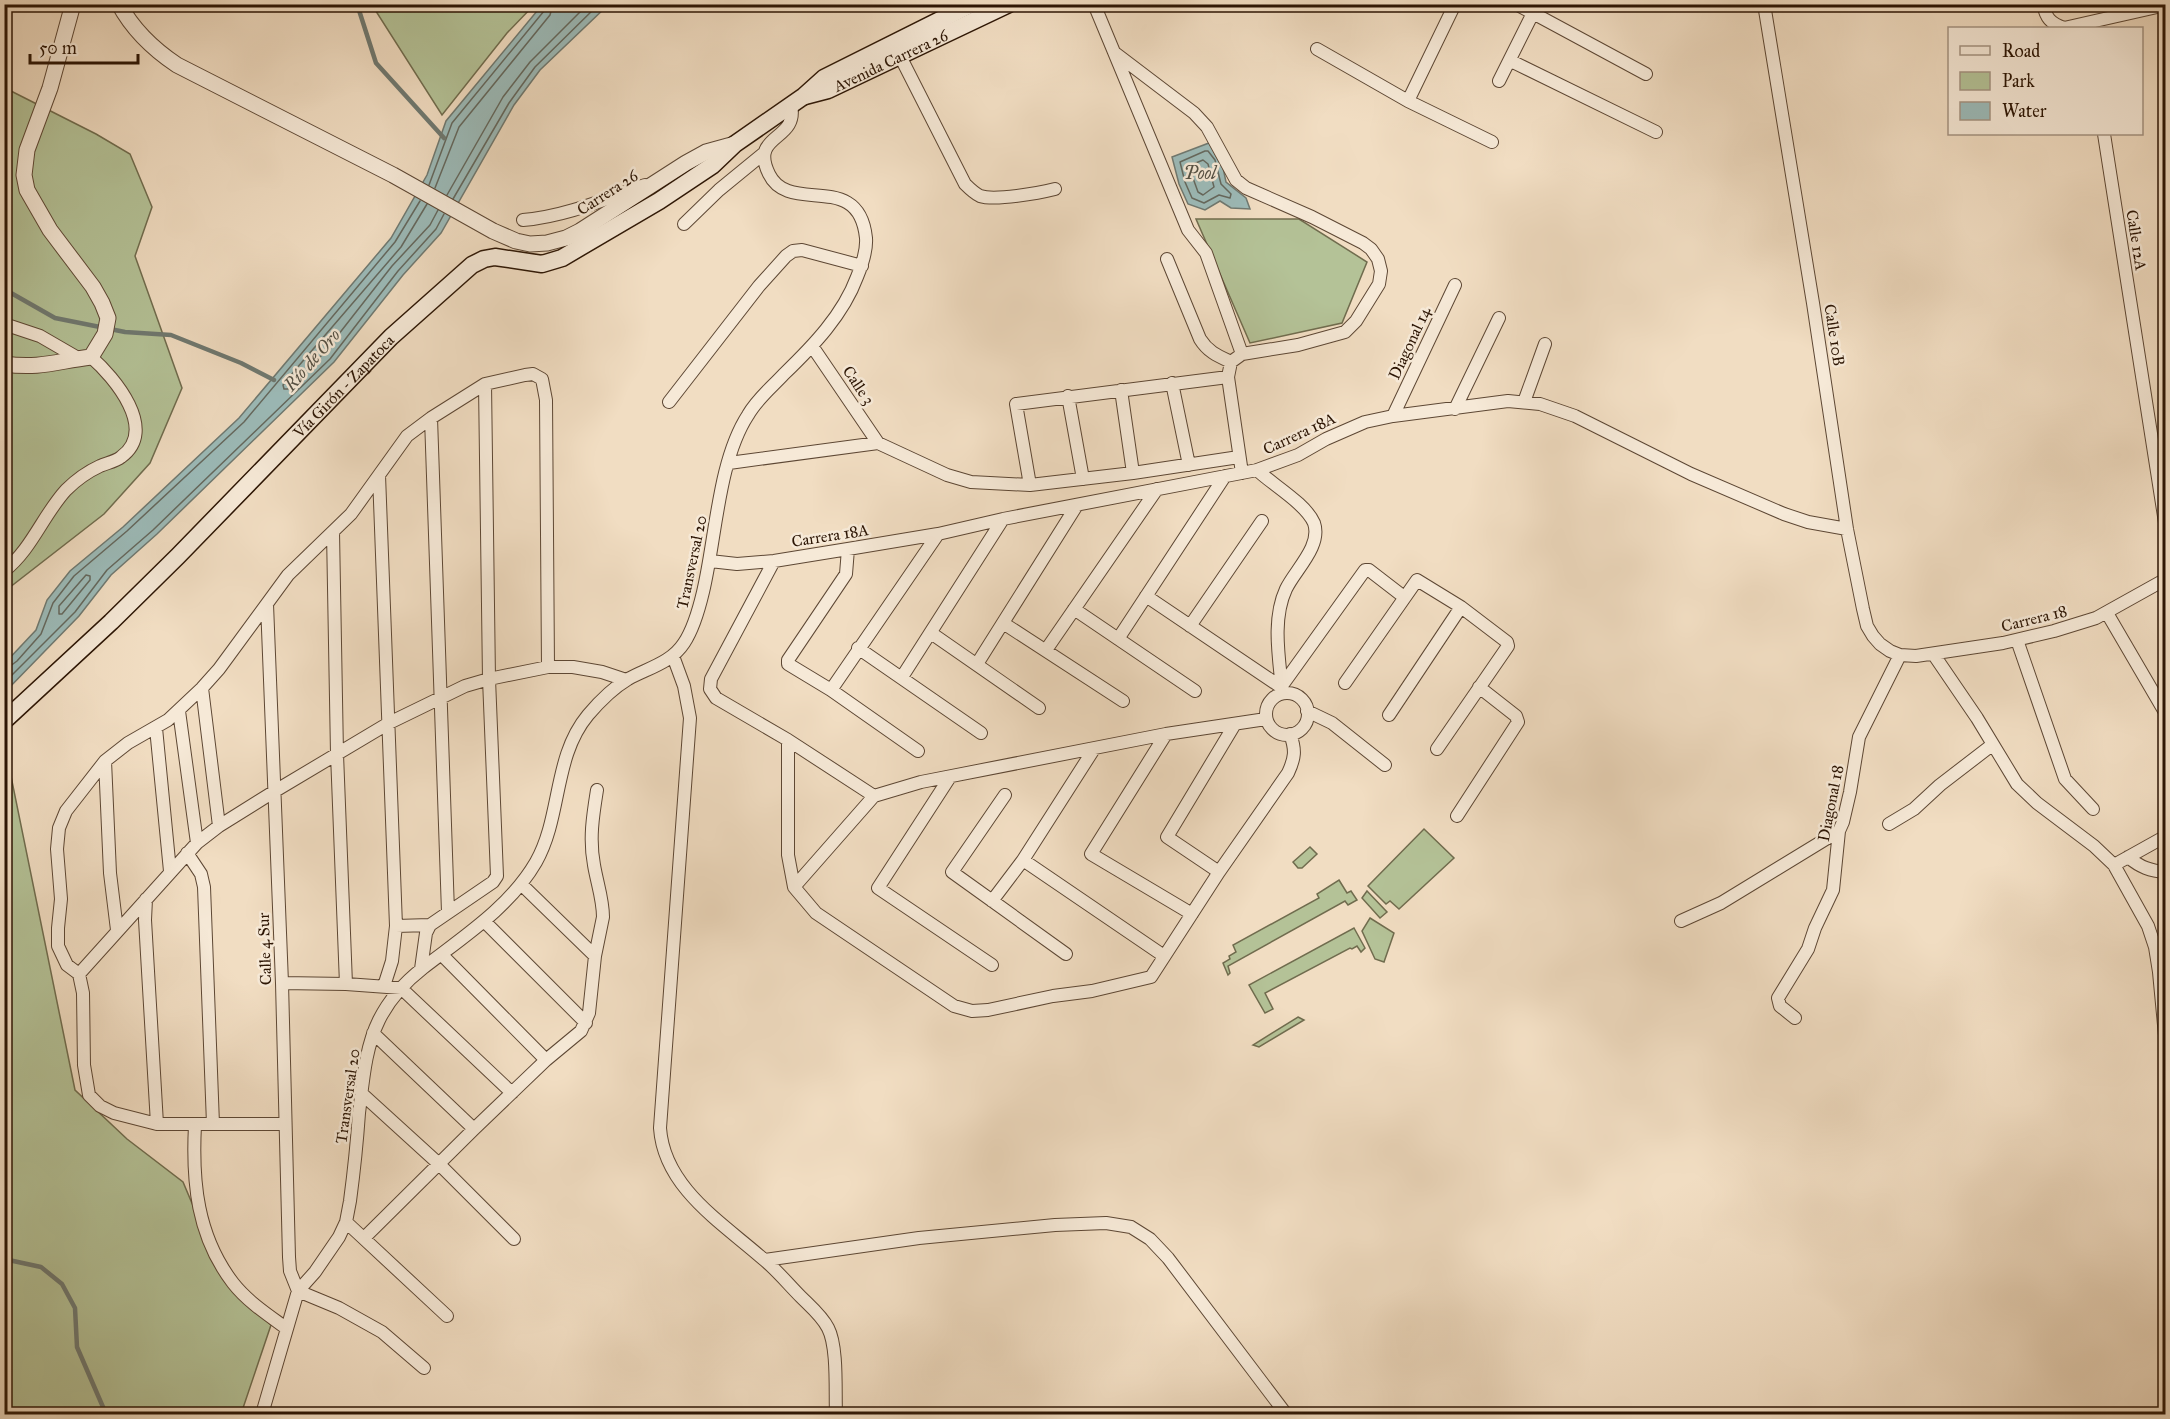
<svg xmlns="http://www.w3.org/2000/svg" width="2170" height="1419" viewBox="0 0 2170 1419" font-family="'IM FELL Great Primer',serif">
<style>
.green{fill:#b4c297;stroke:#706c4e;stroke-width:1.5}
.water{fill:#9cbbb9;stroke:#6f7971;stroke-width:1.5}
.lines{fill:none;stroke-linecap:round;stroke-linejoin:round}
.shore{stroke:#64685e;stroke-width:1.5}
.stream{stroke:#6f7971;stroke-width:4.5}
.minor-casing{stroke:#5d4734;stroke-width:14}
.tertiary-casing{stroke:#5d4734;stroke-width:17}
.secondary-casing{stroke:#2c1504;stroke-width:19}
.minor{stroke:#f6e9d7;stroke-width:12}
.tertiary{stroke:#f6e9d7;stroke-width:15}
.secondary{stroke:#f6e9d7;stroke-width:16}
.labels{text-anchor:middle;stroke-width:5;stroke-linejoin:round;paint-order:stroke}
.street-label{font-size:16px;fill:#2c1504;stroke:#f6e9d7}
.water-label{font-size:18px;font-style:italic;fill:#534f43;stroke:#f6e9d7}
</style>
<rect width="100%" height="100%" fill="#f1ddc2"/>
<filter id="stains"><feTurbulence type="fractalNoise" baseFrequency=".00333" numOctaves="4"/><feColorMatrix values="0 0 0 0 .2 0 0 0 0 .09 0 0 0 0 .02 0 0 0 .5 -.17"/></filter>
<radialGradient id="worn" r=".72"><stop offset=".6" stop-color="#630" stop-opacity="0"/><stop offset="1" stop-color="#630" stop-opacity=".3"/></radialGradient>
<path class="green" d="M 372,5 L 534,5 L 507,33 L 442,115 Z
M 5,88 L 96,134 L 130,154 L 152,207 L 135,256 L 182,388 L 150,463 L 104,514 L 5,591 Z
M 1196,219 L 1299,219 L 1367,262 L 1342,323 L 1250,343 Z
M 4,742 L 75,1090 L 127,1139 L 183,1182 L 224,1279 L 271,1325 L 241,1414 L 5,1414 Z
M 1424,829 L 1454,858 L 1399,909 L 1390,901 L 1386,904 L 1368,886 Z
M 1310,847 L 1317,854 L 1302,868 L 1298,868 L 1293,862 Z
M 1339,880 L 1347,893 L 1351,891 L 1357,900 L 1348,905 L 1345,901 L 1228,966 L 1230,973 L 1228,975 L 1223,963 L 1230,959 L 1229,956 L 1236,952 L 1233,945 L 1319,898 L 1317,894 Z
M 1367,891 L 1387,912 L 1380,918 L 1362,898 Z
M 1370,918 L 1394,933 L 1384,962 L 1375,959 L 1362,931 Z
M 1354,928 L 1365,948 L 1361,952 L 1357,946 L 1352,949 L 1350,948 L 1265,993 L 1273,1009 L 1265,1013 L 1249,985 Z
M 1298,1017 L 1304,1020 L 1259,1047 L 1253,1045 Z"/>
<path class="water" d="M 542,5 L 608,5 L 540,70 L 514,105 L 441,233 L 403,275 L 334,362 L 157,534 L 111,575 L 79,616 L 5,692 L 4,664 L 36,630 L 47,600 L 70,571 L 123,527 L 239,418 L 391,238 L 427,175 L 446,121 Z
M 1209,143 L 1221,158 L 1226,182 L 1246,198 L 1250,209 L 1231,208 L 1220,201 L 1205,210 L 1188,204 L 1179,184 L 1172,157 Z"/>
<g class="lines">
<path class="shore" d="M 1205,151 L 1208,151 L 1215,160 L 1221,184 L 1231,194 L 1230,198 L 1219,195 L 1204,203 L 1192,198 L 1185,182 L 1180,162 Z
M 1203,160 L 1208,164 L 1214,187 L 1203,195 L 1198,192 L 1189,167 L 1191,165 Z
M 429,185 L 452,123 L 544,11 L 546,4
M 435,188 L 459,127 L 550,15 L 553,4
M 447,195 L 503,97 L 530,62 L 588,4
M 453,199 L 509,103 L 535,67 L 599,4
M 427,204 L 401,247 L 296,369 L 283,385 L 284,389 L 288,389 L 324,353 L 392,266 L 430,225 L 438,210
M 86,575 L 90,576 L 90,580 L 62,614 L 59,614 L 59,606 Z
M 4,668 L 9,667 L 17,661 L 41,634 L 53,603 L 74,576 L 127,531 L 244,422 L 395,242 L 420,201
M 4,683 L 75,612 L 107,570 L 153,530 L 330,359 L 398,271 L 436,229 L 444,214"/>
<path class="stream" d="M 357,4 L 376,63 L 444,138
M 4,289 L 55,318 L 125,332 L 171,335 L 241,363 L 274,380
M 4,1259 L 41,1267 L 62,1284 L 75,1308 L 77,1347 L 106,1414"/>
<g class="minor-casing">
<path id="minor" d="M 1094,4 L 1188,230 L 1206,253 L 1242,354
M 1516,4 L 1646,74
M 1764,4 L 1813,303 L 1847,529 L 1863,609 L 1867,626 L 1873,636 L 1880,644 L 1890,651 L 1900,655 L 1916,656 L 2003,643 L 2054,631 L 2096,618 L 2166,579
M 2043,4 C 2046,18 2050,23 2064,28 L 2166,5
M 1317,49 L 1408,101 L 1492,142
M 1115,53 L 1194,113 L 1207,127 L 1236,180 L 1246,188 L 1312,217 L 1363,243 L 1371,249 L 1378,259 L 1381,271 L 1379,284 L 1356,321 L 1345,332 L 1298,345 L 1242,354 L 1231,362 L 1228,377 L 1242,473
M 900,56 L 965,184 C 969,188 974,193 980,196 C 995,201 1039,193 1055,189
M 1511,61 L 1656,132
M 1499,81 L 1533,13
M 1408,101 L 1455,4
M 2104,134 L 2166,529
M 523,220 C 567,216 605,199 645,185
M 684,224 L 719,190 L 763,154
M 1167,259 L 1200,339 C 1208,352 1218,356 1231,362
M 4,324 L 40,336 L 78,358
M 812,346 L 878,443
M 1172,383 L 1189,465
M 1121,390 L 1133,473
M 1068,396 L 1083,479
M 669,402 L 759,286 L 786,256 L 793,251 L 802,250 L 862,266
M 1524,402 L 1545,344
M 1455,409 L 1499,318
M 1393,416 L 1455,285
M 431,418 L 448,912
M 729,463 L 878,443 L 947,475 L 971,482 L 1030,485 L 1133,473 L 1239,457
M 1257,470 C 1273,485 1306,504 1314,523 C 1322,546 1295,570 1286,589 C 1272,619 1279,657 1282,689
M 379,475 L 396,926 L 392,961 L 384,986
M 1030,485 L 1016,404 L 1228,377
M 333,532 L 337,754 L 346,984
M 848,549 L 846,574 L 788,660 L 788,664 L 831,690 L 918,751
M 710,561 L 737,564 L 774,561 L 848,549 L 938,534 L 1003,519 L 1257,470 L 1298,455 L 1326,439 L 1365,422 L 1393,416 L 1508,401 L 1540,404 L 1575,416 L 1691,474 L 1784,514 L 1808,522 L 1847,529
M 774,561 L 711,679 L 710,689 L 716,698 L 788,740 L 874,796
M 4,571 C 32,549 43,515 66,490 C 76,480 87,472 100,466 C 106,463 115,462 121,457 C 159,430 114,377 91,357
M 1146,596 L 1281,687 L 1365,570 L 1369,570 L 1404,597
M 267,604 L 282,983 L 289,1257 L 290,1271 L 298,1291
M 1074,609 L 1195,691
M 2107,613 L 2166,714
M 1003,623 L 1123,701
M 1190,626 L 1262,521
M 931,633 L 1039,708
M 1118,639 L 1225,476
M 2017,640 L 2065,779 L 2093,809
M 858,648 L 981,733
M 1046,650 L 1157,489
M 1934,655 L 1977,718 L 2017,784 L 2037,803 L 2094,846 L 2114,865 L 2148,926 L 2155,947 L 2159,972 L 2166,1046
M 673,656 L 684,686 L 690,718 L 660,1128 C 664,1187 721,1222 762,1258 C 776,1269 788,1284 801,1297 C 810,1306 822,1316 828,1328 C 838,1347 835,1392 836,1414
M 977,664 L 1077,505
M 902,677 L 1003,519
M 1345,683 L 1417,580 L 1461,607 L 1507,642 L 1508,646 L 1437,749
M 202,688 L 219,826
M 831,690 L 938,534
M1266 714a21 21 0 1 1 42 0a21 21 0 1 1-42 0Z
M 179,711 L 197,843
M 1307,711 L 1332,723 L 1385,765
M 1389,715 L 1461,607
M 156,728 L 170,871
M 1166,734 L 1091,854 L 1192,914
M 788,740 L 788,855 L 794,887 L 816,913 L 954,1006 L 972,1011 L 988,1010 L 1053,996 L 1092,991 L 1151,977 L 1219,872 L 1288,773 C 1295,758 1296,750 1290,734
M 105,761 L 110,873 L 117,930
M 950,777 L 878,888 L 992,965
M 1005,795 L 952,872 L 1066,954
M 1457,816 L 1518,722 L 1516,716 L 1479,687
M 1889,824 L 1914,809 L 1940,785 L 1992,745
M 187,853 L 201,874 L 204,887 L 213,1124
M 2128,857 C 2140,867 2150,871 2166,872
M 1023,860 L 1164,956
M 2114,865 L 2166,836
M 1219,872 L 1167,837 L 1235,724
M 521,884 L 595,956
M 794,887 L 874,796 L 921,782 L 1166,734 L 1266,719
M 146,899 L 145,920 L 157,1124
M 992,901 L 1023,860 L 1094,749
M 484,921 L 586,1023
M 1681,921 L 1721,903 L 1839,831
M 396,926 L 430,925
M 442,955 L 546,1060
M 421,969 L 426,933 L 430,925 L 493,882 L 497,876 L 489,679 L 485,384
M 79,974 L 197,843 L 219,826 L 275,791 L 389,723 L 465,686 L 489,679 L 548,667 L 573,667 L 602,672 L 626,680
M 282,983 L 346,984 L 401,988 L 512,1093
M 1795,1018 L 1780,1006 L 1778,998 L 1808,949 L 1815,928 L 1833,890 L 1839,831 L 1843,822 L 1850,792 L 1859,737 L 1900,655
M 373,1033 L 474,1129
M 361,1093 L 439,1164 L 514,1239
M 285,1124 L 157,1124 L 114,1113 L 100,1106 L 89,1095 L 84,1065 L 83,993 L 79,974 L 67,965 L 58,946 L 58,928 L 61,899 L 57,849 L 59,828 L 66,811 L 105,761 L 128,743 L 168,720 L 202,688 L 219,669 L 288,575 L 351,514 L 407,436 L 431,418 L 485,384 L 525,375 L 533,374 L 542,379 L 546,400 L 548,667
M 195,1125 C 192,1182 197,1236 233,1283 C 247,1301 268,1315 286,1328
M 346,1222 L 447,1316
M 364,1238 L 474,1129 L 546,1060 L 581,1031 L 589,1013 L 595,956 L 603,917 C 603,899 597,883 594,865 C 589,839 593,815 597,790
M 765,1260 L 919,1238 L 1055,1225 L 1106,1223 L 1131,1227 L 1150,1239 L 1168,1258 L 1286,1414
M 298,1291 L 339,1308 L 382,1332 L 424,1368
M 262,1414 L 298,1291 L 315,1272 L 339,1237 L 346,1222 L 350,1201 C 354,1171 357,1142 359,1113 C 363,1082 365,1048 379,1020 C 389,1000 405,982 423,968 C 463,937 510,907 536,862 C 562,816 553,757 588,715 C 599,702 613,688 628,679 C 648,668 671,663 684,643 C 694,628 699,609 703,592 C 716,538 718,461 748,415 C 757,399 772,387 784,374 C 813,346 843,315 857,277 C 862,265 867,251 866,238 C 859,169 789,216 769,174 C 749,133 799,142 791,105"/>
</g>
<g class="tertiary-casing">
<path id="tertiary" d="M 119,4 C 133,30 153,49 177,65 L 393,175 L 493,231 L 516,241 L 530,244 L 547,243 L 566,238 L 580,231 L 686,163 L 706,152 L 735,144
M 4,364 C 41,369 57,361 91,357 L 105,334 L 108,318 L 102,303 L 93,287 L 50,230 L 27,190 L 24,175 L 27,150 L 50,88 L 73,4"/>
</g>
<g class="secondary-casing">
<g id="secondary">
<path id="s1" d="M 805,96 L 828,90 L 1009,4"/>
<path id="s2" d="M 4,721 L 111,622 L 178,556 L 391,337 L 472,265 L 484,259 L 495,257 L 542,264 L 562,258 L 659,201 L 713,165 L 735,144 L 804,96 L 824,78 L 972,4"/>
</g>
</g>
<use href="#minor" class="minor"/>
<use href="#tertiary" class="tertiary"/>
<use href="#secondary" class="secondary"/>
</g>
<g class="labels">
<g class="street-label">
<text dy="6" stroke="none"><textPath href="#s1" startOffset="93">Avenida Carrera 26</textPath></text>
<text transform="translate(607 192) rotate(-33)" y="6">Carrera 26</text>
<text transform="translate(2137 240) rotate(81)" y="6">Calle 12A</text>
<text transform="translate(1835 335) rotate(81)" y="6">Calle 10B</text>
<text transform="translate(1409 343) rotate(-65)" y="6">Diagonal 14</text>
<text transform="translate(859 385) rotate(56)" y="6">Calle 3</text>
<text dy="6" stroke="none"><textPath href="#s2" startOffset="477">Vía Girón - Zapatoca</textPath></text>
<text transform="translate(1299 433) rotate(-25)" y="6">Carrera 18A</text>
<text transform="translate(830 535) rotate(-9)" y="6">Carrera 18A</text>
<text transform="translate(691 562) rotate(-78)" y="6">Transversal 20</text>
<text transform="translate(2034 618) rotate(-14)" y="6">Carrera 18</text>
<text transform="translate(1830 803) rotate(-79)" y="6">Diagonal 18</text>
<text transform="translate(264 949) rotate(-92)" y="6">Calle 4 Sur</text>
<text transform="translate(347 1096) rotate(-82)" y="6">Transversal 20</text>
</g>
<g class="water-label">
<text x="1200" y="179">Pool</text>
<text transform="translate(312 360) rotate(-49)" y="6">Río de Oro</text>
</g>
</g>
<rect width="2170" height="1419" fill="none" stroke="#f1ddc2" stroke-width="24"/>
<rect x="6" y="6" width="2158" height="1407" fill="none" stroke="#2c1504" stroke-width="3"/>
<rect x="12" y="12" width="2146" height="1395" fill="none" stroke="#2c1504" stroke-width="1.5"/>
<rect x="1948" y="27" width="195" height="108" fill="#f6e9d7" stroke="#a59483" stroke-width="1.5"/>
<rect x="1960" y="46" width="30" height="9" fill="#f6e9d7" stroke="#a59483" stroke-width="1.5"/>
<text x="2002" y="57" font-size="18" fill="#2c1504">Road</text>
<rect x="1960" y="72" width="30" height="18" fill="#b4c297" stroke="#a59483" stroke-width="1.5"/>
<text x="2002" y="87" font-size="18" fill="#2c1504">Park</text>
<rect x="1960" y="102" width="30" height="18" fill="#9cbbb9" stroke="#a59483" stroke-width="1.5"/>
<text x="2002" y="117" font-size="18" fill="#2c1504">Water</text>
<path d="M30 54v9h108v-9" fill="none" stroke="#2c1504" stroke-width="3"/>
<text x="39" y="54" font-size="18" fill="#2c1504" stroke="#f6e9d7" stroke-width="4.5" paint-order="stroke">50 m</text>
<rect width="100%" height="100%" filter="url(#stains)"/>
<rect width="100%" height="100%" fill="url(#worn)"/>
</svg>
